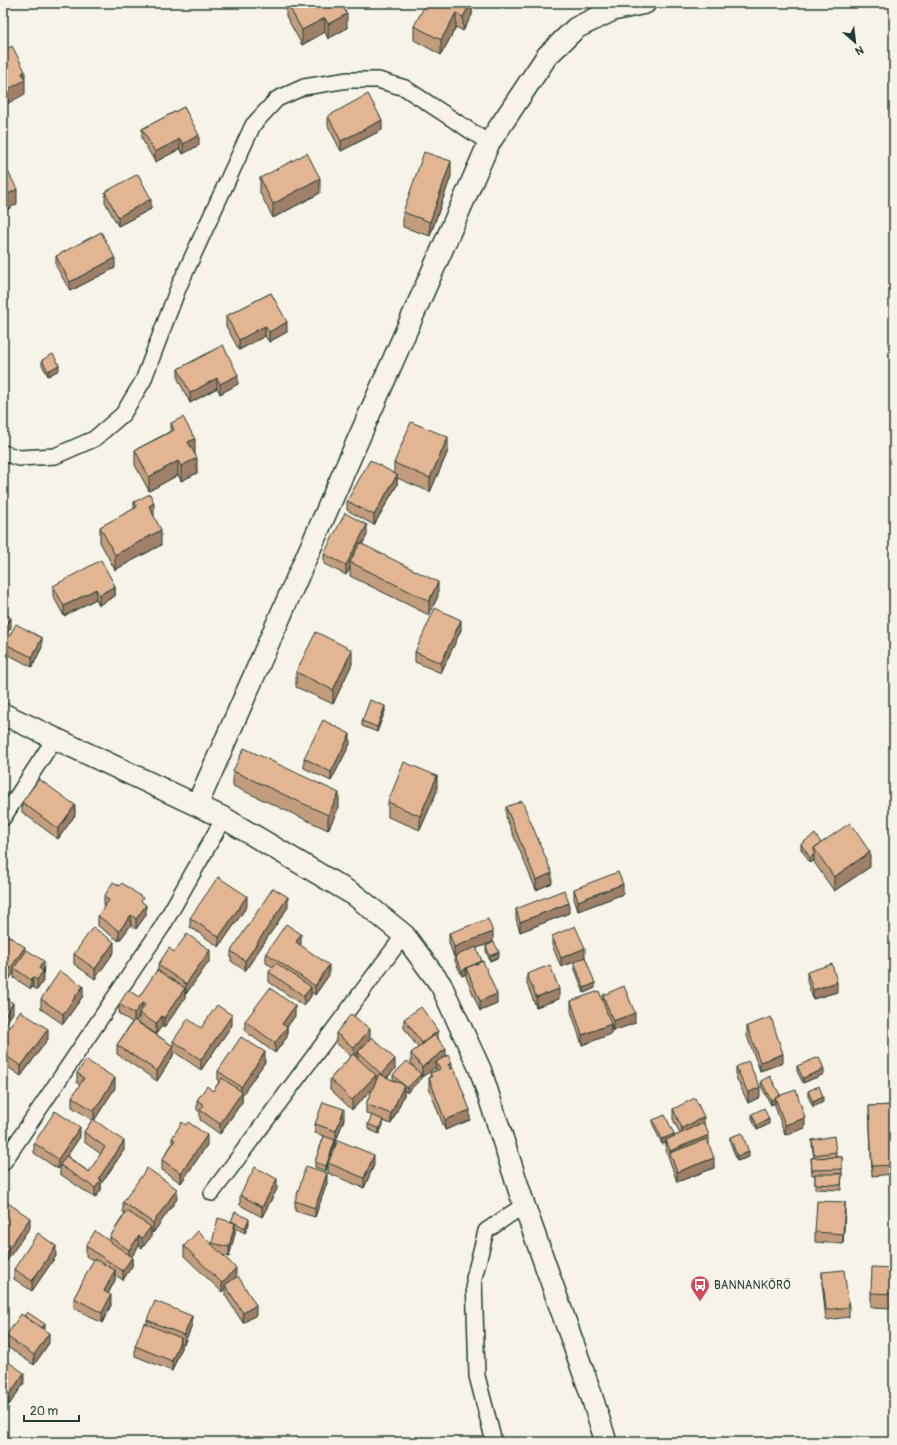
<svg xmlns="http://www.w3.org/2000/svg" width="897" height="1445" viewBox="0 0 897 1445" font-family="Pangolin,sans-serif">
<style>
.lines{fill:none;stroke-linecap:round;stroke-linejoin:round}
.street-casing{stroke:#1f3d34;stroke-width:18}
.secondary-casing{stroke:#1f3d34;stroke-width:24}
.street{stroke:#f7f3e8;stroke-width:15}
.secondary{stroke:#f7f3e8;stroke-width:21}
.wall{fill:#c39c7e;stroke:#1f3d34;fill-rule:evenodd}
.shaded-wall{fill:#9f7f67;stroke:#1f3d34}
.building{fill:#e3b593;stroke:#1f3d34}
.labels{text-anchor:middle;stroke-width:3;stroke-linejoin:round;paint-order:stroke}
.poi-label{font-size:12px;fill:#1f3d34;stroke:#f7f3e8;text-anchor:start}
</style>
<rect width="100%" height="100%" fill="#f7f3e8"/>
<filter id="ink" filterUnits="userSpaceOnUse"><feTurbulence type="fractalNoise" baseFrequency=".025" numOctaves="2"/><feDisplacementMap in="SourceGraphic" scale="8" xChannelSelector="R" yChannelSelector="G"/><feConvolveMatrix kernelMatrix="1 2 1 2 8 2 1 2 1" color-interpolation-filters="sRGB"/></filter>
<g filter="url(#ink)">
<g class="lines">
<g class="street-casing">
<path id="street" d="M 3,453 L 19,458 L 55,456 L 94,439 L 123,414 L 143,381 L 179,286 L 253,125 L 277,99 L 304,87 L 348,80 L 378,80 L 405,88 L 489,143
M 3,818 L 55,738
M 3,1163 L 162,927 L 224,818
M 212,1193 L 404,935
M 494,1442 L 477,1376 L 474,1278 L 486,1231 L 524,1205"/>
</g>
<g class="secondary-casing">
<path id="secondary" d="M 3,714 L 224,818 L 356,896 L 404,935 L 441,985 L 480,1069 L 524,1205 L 590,1391 L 606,1442
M 197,805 L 489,143 L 547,56 L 576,28 L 613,10 L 645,3"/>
</g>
<use href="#street" class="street"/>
<use href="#secondary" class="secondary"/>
</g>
<path class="wall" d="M 286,3 L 341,3 L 347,28 L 328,39 L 325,32 L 302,45 L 286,16 Z
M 472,3 L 472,15 L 463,31 L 456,27 L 441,55 L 414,40 L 414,26 Z
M 184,107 L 199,145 L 183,154 L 180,149 L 155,162 L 142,139 L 142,129 Z
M 328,116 L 382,130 L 341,151 L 328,126 Z
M 451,176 L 430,236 L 403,227 L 403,212 Z
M 260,178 L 320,193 L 273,218 L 260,193 Z
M 105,192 L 151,209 L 118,226 L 105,202 Z
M 56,256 L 115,268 L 70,291 L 56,266 Z
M 271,293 L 287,332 L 269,342 L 265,336 L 239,350 L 226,326 L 226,316 Z
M 223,345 L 238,384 L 220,394 L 217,388 L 190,403 L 178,379 L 178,369 Z
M 42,360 L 59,370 L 48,376 L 42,365 Z
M 171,423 L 195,453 L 197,473 L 181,481 L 178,475 L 149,491 L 135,465 L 135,450 L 171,431 Z
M 448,451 L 430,492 L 397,478 L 397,485 L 374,525 L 347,510 L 347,501 L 394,473 L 394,463 Z
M 134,502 L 154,517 L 161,545 L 115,570 L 100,542 L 100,527 L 134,509 Z
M 367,535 L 362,544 L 438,596 L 429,615 L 350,576 L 350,568 L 346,575 L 324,564 L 324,554 Z
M 53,586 L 115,586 L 115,596 L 99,605 L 96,599 L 64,616 L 53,596 Z
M 461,630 L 441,673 L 415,662 L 415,652 Z
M 5,644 L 42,647 L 32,667 L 5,653 Z
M 352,664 L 333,704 L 296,687 L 296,672 Z
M 385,711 L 377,732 L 362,726 L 362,721 Z
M 350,744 L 331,781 L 304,768 L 304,758 Z
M 233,771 L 339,807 L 328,830 L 233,786 Z
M 437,791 L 420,830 L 388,817 L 388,802 Z
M 22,802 L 75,815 L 58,839 L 22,812 Z
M 506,807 L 552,883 L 536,890 L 506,817 Z
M 821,843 L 870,867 L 834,891 L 814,862 L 814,860 L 810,863 L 801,849 L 801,844 Z
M 574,889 L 623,894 L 578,911 L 574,899 Z
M 104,897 L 143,903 L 146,915 L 136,929 L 131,925 L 119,941 L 98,926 L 98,916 L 104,907 Z
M 247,906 L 219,947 L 190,927 L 190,918 Z
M 288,907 L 245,971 L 231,961 L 231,951 Z
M 516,909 L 569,913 L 520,932 L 516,919 Z
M 449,933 L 493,942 L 476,948 L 497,1004 L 480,1011 L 466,977 L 466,974 L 462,976 L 455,961 L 455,956 L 461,954 L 454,957 L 449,943 Z
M 3,935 L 25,953 L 44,971 L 43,972 L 43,981 L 37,990 L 33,987 L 31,989 L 14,978 L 14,972 L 3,989 Z
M 552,936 L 585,957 L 595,988 L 584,993 L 574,967 L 574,962 L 561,967 L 552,945 Z
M 301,944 L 300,945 L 329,975 L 315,995 L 311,992 L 311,996 L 304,1006 L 269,982 L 269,972 L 273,967 L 266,963 L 266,953 Z
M 486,946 L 499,957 L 490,961 L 486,951 Z
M 114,952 L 95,979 L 74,964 L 74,954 Z
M 174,952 L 210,960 L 186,994 L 185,992 L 185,998 L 164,1028 L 162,1026 L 156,1034 L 139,1023 L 139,1016 L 136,1021 L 173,1046 L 173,1041 L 201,1028 L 232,1025 L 201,1070 L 173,1051 L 173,1056 L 157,1081 L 117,1054 L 117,1045 L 132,1022 L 119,1014 L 119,1004 L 139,997 L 158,970 L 158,965 Z
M 807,972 L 837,992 L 813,999 L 807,981 Z
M 527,974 L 559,999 L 536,1007 L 527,984 Z
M 603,995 L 635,1023 L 613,1031 L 611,1026 L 611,1034 L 582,1045 L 571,1011 L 571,1001 L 603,1001 Z
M 83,996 L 63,1024 L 41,1009 L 41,999 Z
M 295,1016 L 287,1027 L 287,1037 L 275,1053 L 245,1031 L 245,1021 Z
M 404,1019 L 438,1038 L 452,1069 L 470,1120 L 445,1130 L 429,1088 L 429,1078 L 430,1077 L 430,1073 L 436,1070 L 436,1067 L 422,1077 L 421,1076 L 421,1079 L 407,1093 L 404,1090 L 404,1095 L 391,1124 L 383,1121 L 383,1125 L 379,1134 L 368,1129 L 368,1124 L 372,1116 L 366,1113 L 366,1104 L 373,1088 L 352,1110 L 330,1089 L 330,1079 L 351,1056 L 336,1043 L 336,1033 L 370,1039 L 395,1069 L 387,1078 L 394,1081 L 393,1080 L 393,1075 L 416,1070 L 411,1063 L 411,1053 L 418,1048 L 404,1028 ZM 358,1053 L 358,1058 L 356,1056 Z
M 747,1026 L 783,1063 L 760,1071 L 747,1036 Z
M 3,1036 L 48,1039 L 21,1076 L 3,1064 Z
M 265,1062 L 242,1095 L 242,1102 L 220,1134 L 200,1120 L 200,1112 L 197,1110 L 197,1100 L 213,1091 L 219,1082 L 218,1081 L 218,1071 Z
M 797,1066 L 824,1074 L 803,1083 L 797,1071 Z
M 736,1067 L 760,1097 L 748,1103 L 736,1077 Z
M 77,1073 L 115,1088 L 94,1120 L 124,1150 L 101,1184 L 101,1190 L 95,1198 L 60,1174 L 60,1166 L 58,1169 L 34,1153 L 34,1143 L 80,1137 L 67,1156 L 89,1172 L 101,1154 L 84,1142 L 84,1132 L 92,1120 L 72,1107 L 72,1097 L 80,1085 L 77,1083 Z
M 761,1081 L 780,1095 L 805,1128 L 785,1135 L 775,1106 L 775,1103 L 771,1105 L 761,1086 Z
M 808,1091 L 823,1102 L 813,1107 L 808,1096 Z
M 894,1105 L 894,1174 L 872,1176 L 869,1106 Z
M 673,1109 L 704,1123 L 714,1168 L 677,1182 L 666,1150 L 666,1143 L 662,1144 L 653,1125 L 653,1120 L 674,1136 L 680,1134 L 673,1119 Z
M 752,1114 L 769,1124 L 757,1130 L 752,1119 Z
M 344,1119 L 336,1141 L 335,1140 L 335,1145 L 331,1155 L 374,1165 L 364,1188 L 328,1173 L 328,1165 L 326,1171 L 315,1167 L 315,1162 L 324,1136 L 315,1133 L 315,1124 Z
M 730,1137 L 749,1157 L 737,1161 L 730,1142 Z
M 172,1138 L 207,1145 L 181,1183 L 162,1170 L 162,1160 L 172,1144 Z
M 812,1140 L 836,1152 L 836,1157 L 833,1157 L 842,1157 L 842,1174 L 835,1174 L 842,1174 L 841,1190 L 815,1189 L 815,1175 L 812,1175 L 811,1158 L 814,1158 L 812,1145 Z
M 327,1183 L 315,1217 L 295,1211 L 295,1201 Z
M 277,1189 L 262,1217 L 240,1205 L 240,1195 Z
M 177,1199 L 153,1233 L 151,1231 L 151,1237 L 142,1248 L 139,1246 L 132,1256 L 132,1266 L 123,1280 L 115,1275 L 115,1280 L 108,1294 L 111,1305 L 102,1323 L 74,1308 L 74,1298 L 94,1261 L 86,1256 L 86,1246 L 110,1241 L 110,1237 L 125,1213 L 123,1212 L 123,1202 Z
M 3,1210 L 30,1227 L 6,1262 L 3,1260 Z
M 845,1212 L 843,1244 L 815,1242 L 815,1232 Z
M 231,1221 L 249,1224 L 245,1233 L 235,1228 L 235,1233 L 229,1257 L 223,1255 L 256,1315 L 243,1323 L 225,1295 L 225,1289 L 222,1292 L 184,1256 L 184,1246 L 212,1244 L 212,1243 L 231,1222 Z
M 56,1256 L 32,1291 L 14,1279 L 14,1269 Z
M 894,1268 L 894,1308 L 871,1307 L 871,1293 Z
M 822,1272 L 849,1307 L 849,1317 L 826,1320 L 822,1282 Z
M 147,1320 L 192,1326 L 184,1344 L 181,1343 L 181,1348 L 172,1371 L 135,1356 L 135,1346 L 147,1324 Z
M 45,1329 L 44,1330 L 49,1343 L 34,1365 L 6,1346 L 6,1336 Z
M 3,1358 L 24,1383 L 9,1405 L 3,1401 Z"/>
<path class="shaded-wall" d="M 471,3 L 472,3 L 472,15 L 463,31 L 463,17 Z
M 456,13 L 456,27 L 441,55 L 441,40 Z
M 347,14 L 347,28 L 328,39 L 328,24 Z
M 325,18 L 325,32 L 302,45 L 302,30 Z
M 25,71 L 25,94 L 3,106 L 3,92 L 22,73 Z
M 382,120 L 382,130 L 341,151 L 341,141 Z
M 199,135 L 199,145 L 183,154 L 183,144 Z
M 180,139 L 180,149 L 155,162 L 155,152 Z
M 451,161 L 451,176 L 430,236 L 430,222 Z
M 320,178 L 320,193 L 273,218 L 273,204 Z
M 17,189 L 17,204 L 3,212 L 3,197 Z
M 151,199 L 151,209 L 118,226 L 118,217 Z
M 115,258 L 115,268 L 70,291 L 70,282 Z
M 287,322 L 287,332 L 269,342 L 269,332 Z
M 265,326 L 265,336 L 239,350 L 239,340 Z
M 59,365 L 59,370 L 48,376 L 48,371 Z
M 238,375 L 238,384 L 220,394 L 220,384 Z
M 217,378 L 217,388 L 190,403 L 190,393 Z
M 448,437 L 448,451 L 430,492 L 430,478 Z
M 195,439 L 195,453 L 188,457 L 188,442 Z
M 197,458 L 197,473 L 181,481 L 181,466 Z
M 178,461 L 178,475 L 149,491 L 149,477 Z
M 397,475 L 397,485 L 374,525 L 374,515 Z
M 154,503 L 154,517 L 149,506 Z
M 367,525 L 367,535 L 353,563 L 350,562 L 350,568 L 346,575 L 346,565 Z
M 161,530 L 161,545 L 115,570 L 115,555 Z
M 438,582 L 438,596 L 429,615 L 429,601 Z
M 115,586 L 115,596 L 99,605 L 99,595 Z
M 96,589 L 96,599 L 64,616 L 64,606 Z
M 11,618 L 11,628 L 3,637 L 3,627 Z
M 461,620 L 461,630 L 441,673 L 441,663 Z
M 42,638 L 42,647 L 32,667 L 32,657 Z
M 352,650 L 352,664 L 333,704 L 333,690 Z
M 385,706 L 385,711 L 377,732 L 377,727 Z
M 350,734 L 350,744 L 331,781 L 331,772 Z
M 437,776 L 437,791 L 420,830 L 420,816 Z
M 339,793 L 339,807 L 328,830 L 328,815 Z
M 75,805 L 75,815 L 58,839 L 58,829 Z
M 870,852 L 870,867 L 834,891 L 834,877 Z
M 814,855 L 814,860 L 810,863 L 810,858 Z
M 552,873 L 552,883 L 536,890 L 536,880 Z
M 623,884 L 623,894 L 578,911 L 578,901 Z
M 247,896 L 247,906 L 219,947 L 219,937 Z
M 288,897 L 288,907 L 245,971 L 245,961 Z
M 569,903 L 569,913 L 520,932 L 520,922 Z
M 146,905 L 146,915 L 136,929 L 136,919 Z
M 131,915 L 131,925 L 119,941 L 119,931 Z
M 493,932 L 493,942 L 454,957 L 454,947 Z
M 301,934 L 301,944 L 296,952 L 296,942 Z
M 114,942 L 114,952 L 95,979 L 95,969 Z
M 25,947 L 25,957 L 14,968 L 14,972 L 3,989 L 3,979 Z
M 585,948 L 585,958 L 561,967 L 561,958 Z
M 210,950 L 210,960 L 186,994 L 186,984 Z
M 499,952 L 499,957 L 490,961 L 490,956 Z
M 44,961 L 43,981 L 37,990 L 37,980 L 39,968 Z
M 329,965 L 329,975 L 315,995 L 315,986 Z
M 466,969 L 466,974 L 462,976 L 462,971 Z
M 33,977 L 33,987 L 31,989 L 31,980 Z
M 837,982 L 837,992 L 813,999 L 813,990 Z
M 595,983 L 595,988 L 584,993 L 584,988 Z
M 83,986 L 83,996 L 63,1024 L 63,1014 Z
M 311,987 L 311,996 L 304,1006 L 304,996 Z
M 185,988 L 185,998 L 164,1028 L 164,1018 Z
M 559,989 L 559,999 L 536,1007 L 536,997 Z
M 497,994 L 497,1004 L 480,1011 L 480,1001 Z
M 13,1003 L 13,1013 L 3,1028 L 3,1018 Z
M 142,1003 L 142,1013 L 139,1013 L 139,1016 L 134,1023 L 134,1014 Z
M 295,1006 L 295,1016 L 287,1027 L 287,1037 L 275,1053 L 275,1043 L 282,1024 Z
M 635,1013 L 635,1023 L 613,1031 L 613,1021 Z
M 232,1015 L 232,1025 L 201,1070 L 201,1060 Z
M 162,1016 L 162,1026 L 156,1034 L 156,1024 Z
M 611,1024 L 611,1034 L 582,1045 L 582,1035 Z
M 48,1029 L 48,1039 L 21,1076 L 21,1066 Z
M 370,1029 L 370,1039 L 358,1052 L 358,1053 L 354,1058 L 354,1048 Z
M 438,1031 L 438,1041 L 422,1052 L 422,1043 Z
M 173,1046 L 173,1056 L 157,1081 L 157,1071 Z
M 446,1049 L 446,1059 L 436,1062 L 436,1067 L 422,1077 L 422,1067 Z
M 265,1052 L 265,1062 L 242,1095 L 242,1102 L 220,1134 L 220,1124 L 241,1093 L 241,1087 Z
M 783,1054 L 783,1063 L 760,1071 L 760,1062 Z
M 395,1059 L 395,1069 L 381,1084 L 381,1074 Z
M 452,1063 L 452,1073 L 448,1065 Z
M 824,1069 L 824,1074 L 803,1083 L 803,1078 Z
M 421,1074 L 421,1079 L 407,1093 L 407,1088 Z
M 376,1075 L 376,1085 L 352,1110 L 352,1100 Z
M 115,1078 L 115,1088 L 94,1121 L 94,1111 Z
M 404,1085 L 404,1095 L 391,1124 L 391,1114 Z
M 760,1087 L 760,1097 L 748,1103 L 748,1093 Z
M 823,1097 L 823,1102 L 813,1107 L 813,1102 Z
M 775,1098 L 775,1103 L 771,1105 L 771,1100 Z
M 344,1109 L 344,1119 L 336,1141 L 336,1131 Z
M 470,1110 L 470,1120 L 445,1130 L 445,1120 Z
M 704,1117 L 704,1127 L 682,1138 L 682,1128 Z
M 805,1118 L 805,1128 L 785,1135 L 785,1125 Z
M 769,1119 L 769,1124 L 757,1130 L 757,1125 Z
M 383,1120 L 383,1125 L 379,1134 L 379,1129 Z
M 80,1127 L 80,1137 L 58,1169 L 58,1159 Z
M 674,1134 L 674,1139 L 666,1140 L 666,1143 L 662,1144 L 662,1139 Z
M 207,1135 L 207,1145 L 181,1183 L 181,1173 Z
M 709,1135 L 709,1144 L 670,1153 L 670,1151 Z
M 335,1140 L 335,1145 L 329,1163 L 328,1163 L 326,1171 L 326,1166 Z
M 124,1141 L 124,1150 L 101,1184 L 101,1190 L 95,1198 L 95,1188 L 99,1178 Z
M 749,1152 L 749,1157 L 737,1161 L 737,1156 Z
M 374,1155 L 374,1165 L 364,1188 L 364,1178 Z
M 714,1158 L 714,1168 L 677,1182 L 677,1172 Z
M 327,1173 L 327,1183 L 315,1217 L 315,1208 Z
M 277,1179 L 277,1189 L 262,1217 L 262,1207 Z
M 177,1189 L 177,1199 L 153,1233 L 153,1223 Z
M 845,1202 L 845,1212 L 843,1244 L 843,1234 Z
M 30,1218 L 30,1227 L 6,1262 L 6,1252 Z
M 249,1219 L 249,1224 L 245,1233 L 245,1228 Z
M 235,1223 L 235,1233 L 229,1257 L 229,1247 Z
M 151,1227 L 151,1237 L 142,1248 L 142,1238 Z
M 139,1236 L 139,1246 L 129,1260 L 129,1250 Z
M 56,1246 L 56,1256 L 32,1291 L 32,1281 Z
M 132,1257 L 132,1266 L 123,1280 L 123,1271 Z
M 236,1268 L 236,1278 L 225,1285 L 225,1289 L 222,1292 L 222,1283 Z
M 115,1270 L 115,1280 L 104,1301 L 104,1291 Z
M 111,1295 L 111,1305 L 102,1323 L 102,1313 Z
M 256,1305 L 256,1315 L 243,1323 L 243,1313 Z
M 192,1316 L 192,1326 L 184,1344 L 184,1335 Z
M 45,1324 L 45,1329 L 42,1334 L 42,1329 Z
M 49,1333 L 49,1343 L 34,1365 L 34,1355 Z
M 181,1338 L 181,1348 L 172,1371 L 172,1361 Z
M 24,1373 L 24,1383 L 9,1405 L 9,1395 Z"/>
<path class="building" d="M 287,3 L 341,3 L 347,14 L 328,24 L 325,18 L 302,30 Z
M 426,3 L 471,3 L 463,17 L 456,13 L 441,40 L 414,26 Z
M 12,46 L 25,71 L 22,73 L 25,80 L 3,92 L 3,51 Z
M 368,94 L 382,120 L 341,141 L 328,116 Z
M 184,107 L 199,135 L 183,144 L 180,139 L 155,152 L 142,129 Z
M 424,152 L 451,161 L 430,222 L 403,212 Z
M 307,153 L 320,178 L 273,204 L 260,178 Z
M 3,162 L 17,189 L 3,197 Z
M 138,174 L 151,199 L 118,217 L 105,192 Z
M 101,232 L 115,258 L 70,282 L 56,256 Z
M 271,293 L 287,322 L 269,332 L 265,326 L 239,340 L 226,316 Z
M 223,345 L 238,375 L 220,384 L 217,378 L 190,393 L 178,369 Z
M 53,354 L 59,365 L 48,371 L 42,360 Z
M 183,417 L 195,439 L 188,442 L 197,458 L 181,466 L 178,461 L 149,477 L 135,450 L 174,430 L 171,423 Z
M 411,422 L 448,437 L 430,478 L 394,463 Z
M 370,460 L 397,475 L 374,515 L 347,501 Z
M 150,494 L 154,503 L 149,506 L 161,530 L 115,555 L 100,527 L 137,507 L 134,502 Z
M 345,513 L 367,525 L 346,565 L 324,554 Z
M 360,543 L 438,582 L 429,601 L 350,562 Z
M 101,560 L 115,586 L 99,595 L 96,589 L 64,606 L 53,586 Z
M 435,608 L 461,620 L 441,663 L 415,652 Z
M 3,611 L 11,618 L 3,627 Z
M 16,624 L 42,638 L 32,657 L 5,644 Z
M 316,632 L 352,650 L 333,690 L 296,672 Z
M 370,700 L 385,706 L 377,727 L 362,721 Z
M 323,720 L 350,734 L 331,772 L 304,758 Z
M 244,748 L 339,793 L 328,815 L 233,771 Z
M 404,762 L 437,776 L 420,816 L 388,802 Z
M 39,779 L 75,805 L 58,829 L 22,802 Z
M 522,801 L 552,873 L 536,880 L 506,807 Z
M 850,823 L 870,852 L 834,877 L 814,848 Z
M 815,834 L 821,843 L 814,848 L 814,855 L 810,858 L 801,844 Z
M 618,872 L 623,884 L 578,901 L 574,889 Z
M 218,877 L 247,896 L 219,937 L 190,918 Z
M 113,882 L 120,886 L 122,883 L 143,898 L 141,901 L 146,905 L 136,919 L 131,915 L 119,931 L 98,916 L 109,900 L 104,897 Z
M 273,888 L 288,897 L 245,961 L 231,951 Z
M 564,890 L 569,903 L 520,922 L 516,909 Z
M 488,919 L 493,932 L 454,947 L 449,933 Z
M 286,924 L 301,934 L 296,942 L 329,965 L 315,986 L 266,953 Z
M 575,926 L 585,948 L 561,958 L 552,936 Z
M 93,927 L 114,942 L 95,969 L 74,954 Z
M 4,933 L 25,947 L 3,979 L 3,935 Z
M 187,934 L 210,950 L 186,984 L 158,965 L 169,948 L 174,952 Z
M 494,942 L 499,952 L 490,956 L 486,946 Z
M 476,947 L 482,961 L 466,968 L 467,968 L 462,971 L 455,956 Z
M 27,950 L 44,961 L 39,968 L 43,971 L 37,980 L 33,977 L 31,980 L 14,968 Z
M 585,957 L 595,983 L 584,988 L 574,962 Z
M 483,961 L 497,994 L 480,1001 L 466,968 Z
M 276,963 L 311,987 L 304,996 L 269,972 Z
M 832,964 L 837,982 L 813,990 L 807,972 Z
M 550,965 L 559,989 L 536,997 L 527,974 Z
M 157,970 L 185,988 L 164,1018 L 162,1016 L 156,1024 L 139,1013 L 145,1005 L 142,1003 L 134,1014 L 119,1004 L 128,990 L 139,997 Z
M 60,971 L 83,986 L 63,1014 L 41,999 Z
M 624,986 L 635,1013 L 613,1021 L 603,995 Z
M 270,988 L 295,1006 L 282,1024 L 287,1027 L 275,1043 L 245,1021 Z
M 599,991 L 611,1024 L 582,1035 L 571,1001 Z
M 3,996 L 13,1003 L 3,1018 Z
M 217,1005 L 232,1015 L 201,1060 L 173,1041 L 188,1019 L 201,1028 Z
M 421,1007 L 438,1031 L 422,1043 L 404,1019 Z
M 20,1011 L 48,1029 L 21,1066 L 3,1054 L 3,1036 Z
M 351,1014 L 370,1029 L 354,1048 L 336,1033 Z
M 771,1017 L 783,1054 L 760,1062 L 747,1026 Z
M 134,1020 L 173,1046 L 157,1071 L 117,1045 Z
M 435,1035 L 446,1049 L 422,1067 L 411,1053 Z
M 241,1037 L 265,1052 L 241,1087 L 218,1071 Z
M 372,1037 L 395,1059 L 381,1074 L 358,1052 Z
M 353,1054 L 376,1075 L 352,1100 L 330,1079 Z
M 448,1055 L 452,1063 L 448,1065 L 451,1069 L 454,1068 L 470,1110 L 445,1120 L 429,1078 L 432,1077 L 430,1073 L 440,1069 L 436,1062 Z
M 819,1057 L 824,1069 L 803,1078 L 797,1066 Z
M 86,1060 L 115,1078 L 94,1111 L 72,1097 L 84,1078 L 77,1073 Z
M 407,1061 L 421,1074 L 407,1088 L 393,1075 Z
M 748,1061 L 760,1087 L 748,1093 L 736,1067 Z
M 379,1074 L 404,1085 L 391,1114 L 366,1104 Z
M 770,1076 L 780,1095 L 775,1097 L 776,1098 L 771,1100 L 761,1081 Z
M 222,1078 L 242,1092 L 220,1124 L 200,1110 L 204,1105 L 197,1100 L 207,1086 L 213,1091 Z
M 819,1086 L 823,1097 L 813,1102 L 808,1091 Z
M 796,1090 L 805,1118 L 785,1125 L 775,1097 Z
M 695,1098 L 704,1117 L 682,1128 L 673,1109 Z
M 323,1102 L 344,1109 L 336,1131 L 315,1124 Z
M 894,1105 L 894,1165 L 872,1166 L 869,1106 Z
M 764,1108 L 769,1119 L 757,1125 L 752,1114 Z
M 55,1111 L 80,1127 L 58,1159 L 34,1143 Z
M 372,1115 L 383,1120 L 379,1129 L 368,1124 Z
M 665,1115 L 674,1134 L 662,1139 L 653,1120 Z
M 93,1119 L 124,1141 L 99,1178 L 101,1180 L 95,1188 L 60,1165 L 66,1156 L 89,1172 L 105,1147 L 84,1132 Z
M 182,1122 L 186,1125 L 188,1122 L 207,1135 L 181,1173 L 162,1160 L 175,1140 L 172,1138 Z
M 704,1123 L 709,1135 L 670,1151 L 666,1140 Z
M 742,1133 L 749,1152 L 737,1156 L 730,1137 Z
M 324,1136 L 335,1140 L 326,1166 L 315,1162 Z
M 834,1136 L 836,1152 L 814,1155 L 812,1140 Z
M 707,1139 L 714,1158 L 677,1172 L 670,1153 Z
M 338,1140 L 374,1155 L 364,1178 L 328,1163 Z
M 842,1157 L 842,1169 L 812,1170 L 811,1158 Z
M 306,1166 L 327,1173 L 315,1208 L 295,1201 Z
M 255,1167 L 277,1179 L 262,1207 L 240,1195 Z
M 147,1168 L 177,1189 L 153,1223 L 123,1202 Z
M 815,1174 L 842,1174 L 841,1185 L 815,1184 Z
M 817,1201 L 845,1202 L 843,1234 L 815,1232 Z
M 8,1203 L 30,1218 L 6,1252 L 3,1250 L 3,1210 Z
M 127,1211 L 151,1227 L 142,1238 L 139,1236 L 129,1250 L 110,1237 Z
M 235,1212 L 249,1219 L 245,1228 L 231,1221 Z
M 218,1218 L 235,1223 L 229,1247 L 212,1243 Z
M 95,1231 L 132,1257 L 123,1271 L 86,1246 Z
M 198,1231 L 236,1268 L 222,1283 L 184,1246 Z
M 38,1233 L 56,1246 L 32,1281 L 14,1269 Z
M 94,1259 L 115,1270 L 104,1291 L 111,1295 L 102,1313 L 74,1298 Z
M 872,1267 L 894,1268 L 894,1294 L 871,1293 Z
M 844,1270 L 849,1307 L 826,1310 L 822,1272 Z
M 238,1276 L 256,1305 L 243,1313 L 225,1285 Z
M 155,1301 L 192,1316 L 184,1335 L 147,1320 Z
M 27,1312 L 45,1324 L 42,1328 L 24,1316 Z
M 21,1314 L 49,1333 L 34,1355 L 6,1336 Z
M 144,1323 L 181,1338 L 172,1361 L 135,1346 Z
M 3,1358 L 24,1373 L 9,1395 L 3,1391 Z
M 892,1435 L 894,1435 L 894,1442 L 892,1442 Z"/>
</g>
<defs>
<g id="bus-pin" transform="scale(1)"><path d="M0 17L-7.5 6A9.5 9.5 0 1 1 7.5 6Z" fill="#d1495b" stroke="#f7f3e8"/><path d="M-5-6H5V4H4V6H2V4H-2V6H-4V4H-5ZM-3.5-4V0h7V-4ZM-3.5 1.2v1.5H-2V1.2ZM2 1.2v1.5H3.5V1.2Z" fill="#fff"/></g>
</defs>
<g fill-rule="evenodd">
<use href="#bus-pin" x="700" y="1285"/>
</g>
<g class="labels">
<g class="poi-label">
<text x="714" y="1289">BANNANKÖRÖ</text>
</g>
</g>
<rect width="897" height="1445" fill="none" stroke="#f7f3e8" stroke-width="16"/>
<rect x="8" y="8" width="881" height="1429" fill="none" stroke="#1f3d34" stroke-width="1.5" filter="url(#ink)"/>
<g transform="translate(855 42) rotate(152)" stroke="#f7f3e8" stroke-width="3" paint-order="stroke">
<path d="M0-3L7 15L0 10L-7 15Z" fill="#1f3d34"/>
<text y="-6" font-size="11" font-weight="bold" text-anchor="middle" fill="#1f3d34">N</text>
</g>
<path d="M24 1415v6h55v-6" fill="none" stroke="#1f3d34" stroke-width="2"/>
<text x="30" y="1415" font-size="12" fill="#1f3d34" stroke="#f7f3e8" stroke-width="3" paint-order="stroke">20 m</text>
</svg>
